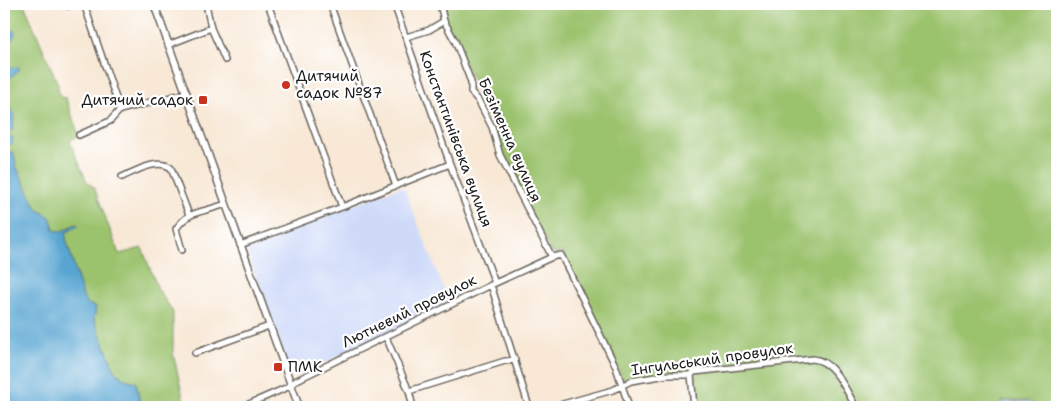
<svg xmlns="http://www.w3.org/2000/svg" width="1061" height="411" viewBox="0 0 1061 411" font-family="'Shantell Sans',sans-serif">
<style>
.built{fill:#cfdaf9}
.industrial{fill:#bac4de}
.green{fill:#9bc26d;stroke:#5c6f44}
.water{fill:#59a5d2;stroke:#3a6077}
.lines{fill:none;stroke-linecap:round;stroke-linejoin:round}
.minor-casing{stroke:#69635d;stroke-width:8}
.tertiary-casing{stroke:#69635d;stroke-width:9}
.minor{stroke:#fff;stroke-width:5}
.tertiary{stroke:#fff;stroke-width:6}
.poi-dot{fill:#c8321e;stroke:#fff;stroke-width:2}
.labels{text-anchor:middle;stroke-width:4.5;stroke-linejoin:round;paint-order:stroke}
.poi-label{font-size:15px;fill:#1c1c1c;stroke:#fff;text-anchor:start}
.street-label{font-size:15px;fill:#1c1c1c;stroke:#fff}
</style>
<rect width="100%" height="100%" fill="#fff"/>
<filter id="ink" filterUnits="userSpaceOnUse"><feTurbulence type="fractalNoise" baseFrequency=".02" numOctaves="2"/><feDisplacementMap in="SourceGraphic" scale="10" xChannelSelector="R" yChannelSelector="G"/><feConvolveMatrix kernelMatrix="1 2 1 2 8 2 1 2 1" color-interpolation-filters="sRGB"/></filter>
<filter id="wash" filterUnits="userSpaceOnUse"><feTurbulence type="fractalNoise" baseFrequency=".0096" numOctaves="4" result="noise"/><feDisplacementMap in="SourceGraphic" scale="20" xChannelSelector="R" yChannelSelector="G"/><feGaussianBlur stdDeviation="1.12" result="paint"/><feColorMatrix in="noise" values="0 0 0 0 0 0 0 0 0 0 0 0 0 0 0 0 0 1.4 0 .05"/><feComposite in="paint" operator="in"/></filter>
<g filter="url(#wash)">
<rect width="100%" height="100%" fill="#f8e8d5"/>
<path class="built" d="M 399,187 L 404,188 L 448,300 L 448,303 L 302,374 L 294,374 L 290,371 L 245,247 Z"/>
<path class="industrial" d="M 1002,401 L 1029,401 L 1032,407 L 1001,407 Z"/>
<path class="green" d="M 4,4 L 24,4 L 58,84 L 58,90 L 60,97 L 66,98 L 79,136 L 72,139 L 70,142 L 87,182 L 94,187 L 119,254 L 142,248 L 158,289 L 173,312 L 173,353 L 183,397 L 189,407 L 141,407 L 136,382 L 124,379 L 115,371 L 94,319 L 96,307 L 87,304 L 83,297 L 66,239 L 66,233 L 78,226 L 76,224 L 62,231 L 55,231 L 50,217 L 37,209 L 16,166 L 14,153 L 8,151 L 6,135 L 7,109 L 4,109 L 4,103 L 7,100 L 7,93 L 4,93 L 4,77 L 6,77 L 19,68 L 8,68 L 6,65 L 8,56 L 5,53 C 5,46 9,42 8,35 L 4,35 Z
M 441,4 L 1057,4 L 1057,407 L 1032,407 L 1032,405 L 1029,401 L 1002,401 L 1001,407 L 696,407 L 692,371 L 671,372 L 625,381 L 622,377 L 562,252 L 556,254 L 551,252 L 501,154 L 493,126 L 444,16 Z"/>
<path class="water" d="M 13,30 L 15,32 C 14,41 5,44 5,53 L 8,56 L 6,64 L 8,68 L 19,67 L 19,70 L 11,77 L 4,77 L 4,35 L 8,35 Z
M 4,109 L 12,110 L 14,116 L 13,129 L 6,135 L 13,139 L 12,144 L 8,145 L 8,151 L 14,153 L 16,166 L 37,209 L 50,217 L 55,231 L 63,231 L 77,224 L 78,226 L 66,233 L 66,239 L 83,297 L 87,304 L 96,307 L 94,319 L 115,371 L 124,379 L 136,382 L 141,407 L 4,407 Z"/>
</g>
<g filter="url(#ink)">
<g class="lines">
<g class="minor-casing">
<path id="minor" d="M 84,4 L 120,110
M 268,4 L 342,207
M 330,4 L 396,186
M 394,4 L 450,164 L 495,283
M 440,4 L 444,21 L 455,41 L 471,82 L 471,92 L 478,100 L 492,127 L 500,155 L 552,257
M 68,6 L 74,4
M 211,28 L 225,60
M 406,37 L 429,30 L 444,21
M 168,45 L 211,28 L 206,4
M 79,135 L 110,121 L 120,110 L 187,93
M 122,177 C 136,171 157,158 171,168 L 189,215
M 240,245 L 342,207 L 450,164
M 182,250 L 176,229 C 189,209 205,213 225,204
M 491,285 L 529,407
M 386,337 L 409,391 L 413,407
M 195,353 L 269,326
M 691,375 L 694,407
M 409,391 L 505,361 L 515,360
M 242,407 L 288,387 L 297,380 L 491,285 L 552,257 L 561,255 L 616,367 L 629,407
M 552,407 L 613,390 L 631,381 L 667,375 L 691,375 L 694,372 L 813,359 C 835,361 846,391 856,407"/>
</g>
<g class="tertiary-casing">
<path id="tertiary" d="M 154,4 L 299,407"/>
</g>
<use href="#minor" class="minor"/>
<use href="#tertiary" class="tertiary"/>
</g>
</g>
<g class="poi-dot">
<circle cx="286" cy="85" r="5"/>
<rect x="198" y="95" width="10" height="10" rx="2.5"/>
<rect x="273" y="362" width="10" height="10" rx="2.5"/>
</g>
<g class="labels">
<g class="poi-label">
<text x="296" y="81">Дитячий<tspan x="296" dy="17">садок №87</tspan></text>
<text x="193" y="105" text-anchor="end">Дитячий садок</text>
<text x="288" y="372">ПМК</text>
</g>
<g class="street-label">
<text transform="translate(456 139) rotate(70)" y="5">Константинівська вулиця</text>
<text transform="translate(510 140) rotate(66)" y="5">Безіменна вулиця</text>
<text transform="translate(409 311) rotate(-26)" y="5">Лютневий провулок</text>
<text transform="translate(712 359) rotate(-8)" y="5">Інгульський провулок</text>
</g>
</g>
<rect width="1061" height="411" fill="none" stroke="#fff" stroke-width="20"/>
</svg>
